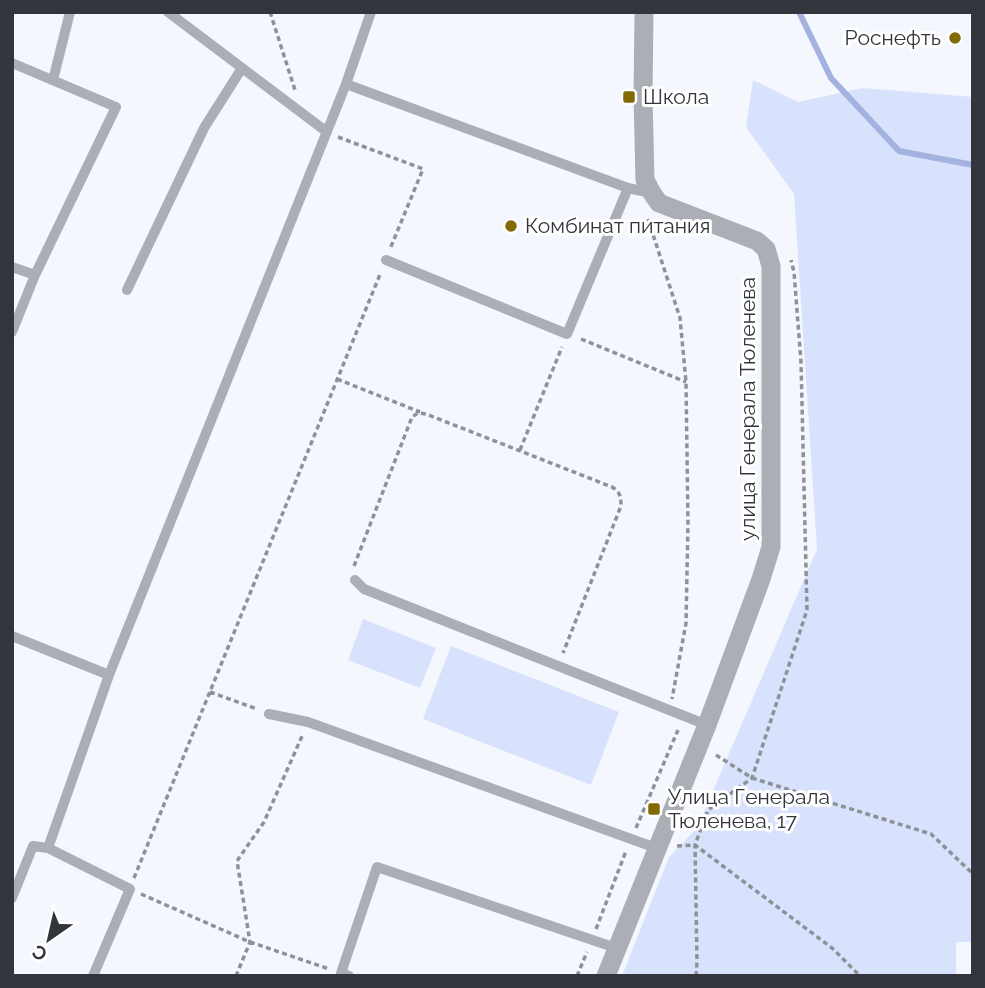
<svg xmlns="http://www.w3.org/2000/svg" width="985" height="988" viewBox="0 0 985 988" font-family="Raleway,sans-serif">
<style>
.green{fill:#d8e2fd}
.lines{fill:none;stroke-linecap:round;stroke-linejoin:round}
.stream{stroke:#a3b2de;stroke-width:6}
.path{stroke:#8e9197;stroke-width:3.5;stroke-dasharray:5 3.5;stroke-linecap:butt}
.service{stroke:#acaeb6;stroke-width:10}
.tertiary{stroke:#acaeb6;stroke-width:19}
.poi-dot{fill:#826a04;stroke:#fff;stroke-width:2.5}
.labels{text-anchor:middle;stroke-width:6;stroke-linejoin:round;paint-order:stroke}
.poi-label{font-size:21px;fill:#32353b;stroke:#fff;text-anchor:start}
.street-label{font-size:21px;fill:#32353b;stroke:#fff}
</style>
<rect width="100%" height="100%" fill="#f5f7fe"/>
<path class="green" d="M 753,80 L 798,102 L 863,88 L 973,97 L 973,942 L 956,942 L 956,976 L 622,976 L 669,857 L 697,828 L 817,549 L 794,194 L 746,127 Z
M 363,619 L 436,648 L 420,688 L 348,660 Z
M 451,646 L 619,712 L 591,785 L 423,719 Z"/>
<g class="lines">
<path class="stream" d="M 799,12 L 831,78 L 899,151 L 973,165"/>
<path class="path" d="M 270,12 L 295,90
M 338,137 L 423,169 L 390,249
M 648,219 L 680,318 L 686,382 L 688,524 L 686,623 L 672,699
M 581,339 L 686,382
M 337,379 L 420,412
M 520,450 L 562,347
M 354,566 L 412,417 L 418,413 L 426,414 L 612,487 C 620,492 621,496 621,506 L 563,653
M 210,692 L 257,709
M 716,755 L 752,778 L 931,834 L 973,874
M 636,828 L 678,730
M 677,846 L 695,845 L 832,948 L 860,976
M 134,878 L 381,272
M 141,894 L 250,942 L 329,969
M 596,929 L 626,851
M 236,976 L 250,942 L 237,861 L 264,822 L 303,734
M 577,976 L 587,952
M 696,976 L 697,962 L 695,845 L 708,810 L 752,778 L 807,610 L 801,362 L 794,272 L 791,260"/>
<path class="service" d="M 168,12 L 327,132
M 12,63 L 116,107 L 35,275 L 12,332
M 53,80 L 70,12
M 346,84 L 628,188 L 651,193
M 386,260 L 567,334 L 628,188
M 12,267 L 35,275
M 127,290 L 204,128 L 242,68
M 355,580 L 364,589 L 707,725
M 12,636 L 109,675
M 269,714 L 308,722 L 656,848
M 12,898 L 33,846 L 48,848
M 93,976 L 130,889 L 48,848 L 109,675 L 346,84 L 371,12
M 349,976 L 341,973 L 377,867 L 616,948"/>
<path class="tertiary" d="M 606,976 L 707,725 L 761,579 L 771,547 L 771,266 L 766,249 L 757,241 L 659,203 L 652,193 L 645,180 L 643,97 L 644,12"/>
</g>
<g class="poi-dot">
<circle cx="955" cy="38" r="7"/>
<rect x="622" y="90" width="14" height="14" rx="3.5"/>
<circle cx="511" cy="226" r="7"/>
<rect x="647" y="802" width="14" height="14" rx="3.5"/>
</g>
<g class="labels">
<g class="poi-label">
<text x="941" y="45" text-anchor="end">Роснефть</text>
<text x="643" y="104">Школа</text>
<text x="525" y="233">Комбинат питания</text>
<text x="668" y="804">Улица Генерала<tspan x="668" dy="24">Тюленева, 17</tspan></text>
</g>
<g class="street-label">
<text transform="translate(748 409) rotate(-90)" y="7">улица Генерала Тюленева</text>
</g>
</g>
<rect width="985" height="988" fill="none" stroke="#32353b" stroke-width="28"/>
<g transform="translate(49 939) rotate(214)" stroke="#ffffff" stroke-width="5" paint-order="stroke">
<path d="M0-5L12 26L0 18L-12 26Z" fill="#32353b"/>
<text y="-10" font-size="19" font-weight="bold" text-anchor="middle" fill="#32353b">С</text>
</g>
</svg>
